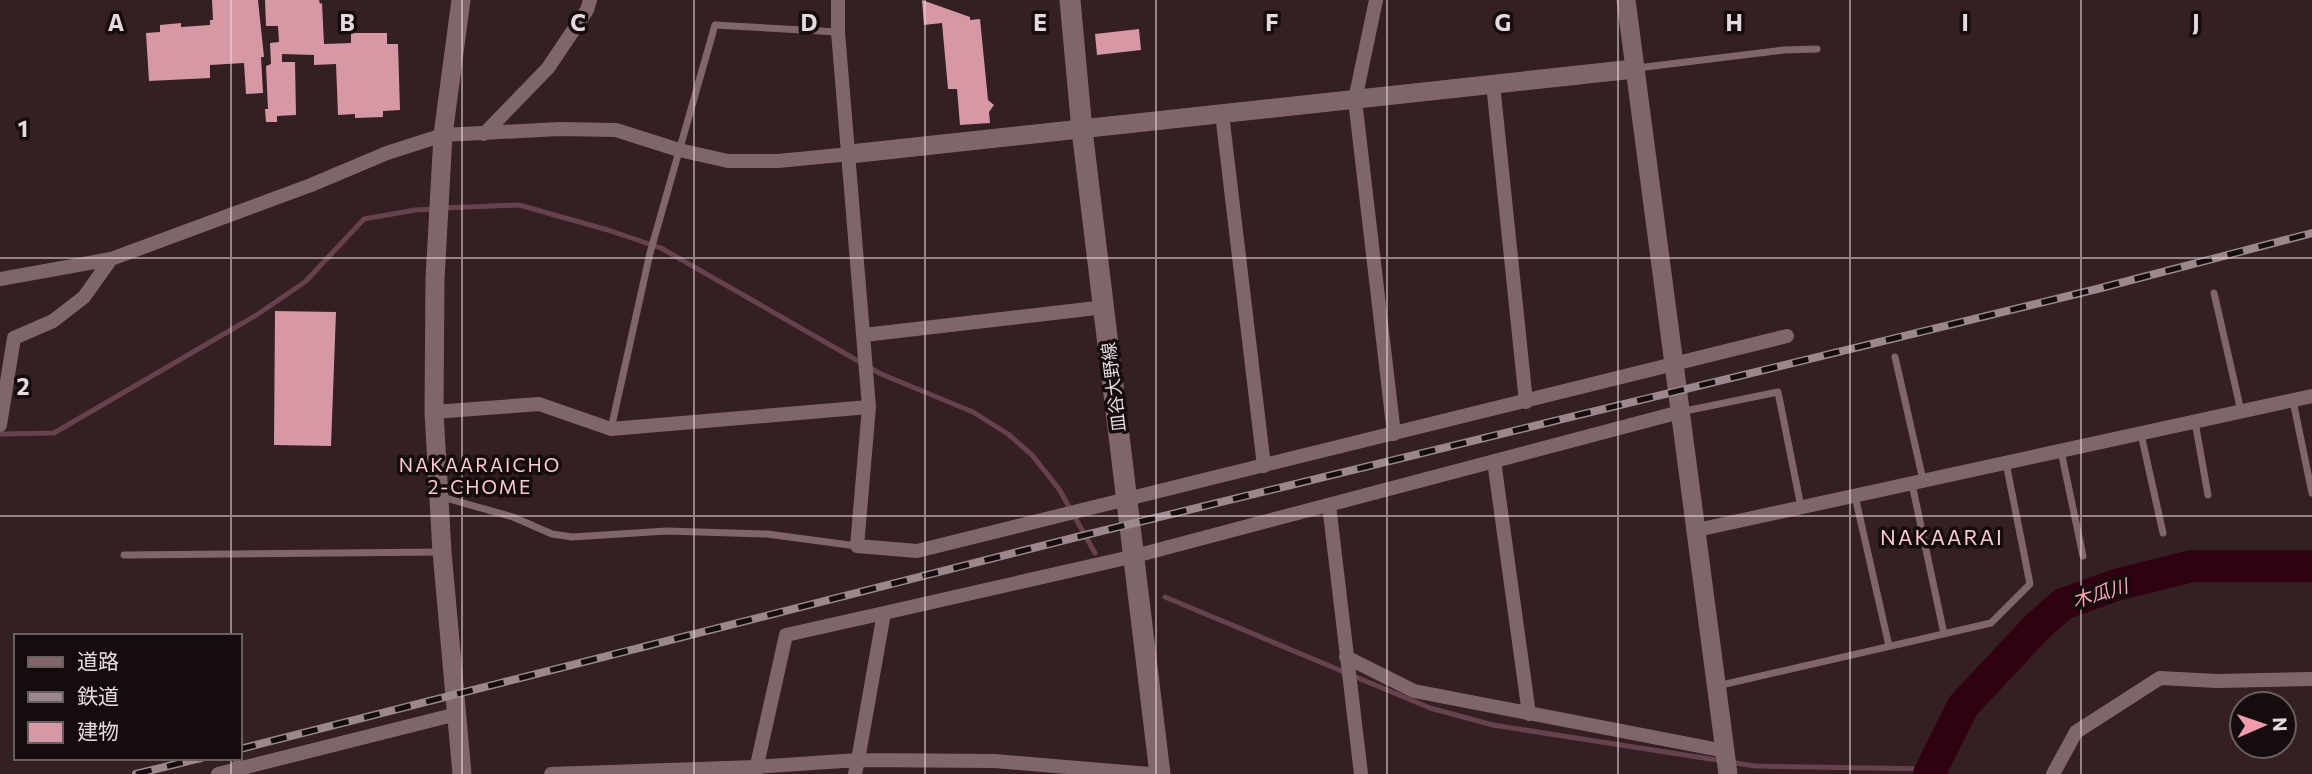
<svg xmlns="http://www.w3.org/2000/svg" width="2312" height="774" viewBox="0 0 2312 774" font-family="Commissioner,'Noto Sans JP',sans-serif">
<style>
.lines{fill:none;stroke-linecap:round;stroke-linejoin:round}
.stream{stroke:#67424e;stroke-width:5}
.river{stroke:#300211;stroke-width:32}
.building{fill:#d698a4}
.service{stroke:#80666b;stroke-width:7}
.minor{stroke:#80666b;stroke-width:14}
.tertiary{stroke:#80666b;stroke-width:19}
.secondary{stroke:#80666b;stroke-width:21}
.rail-casing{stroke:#9a888c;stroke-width:8}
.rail{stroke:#150c0d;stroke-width:5;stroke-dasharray:16;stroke-linecap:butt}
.grid{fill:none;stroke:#e8d9dc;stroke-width:2;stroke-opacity:0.55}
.labels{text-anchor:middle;stroke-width:7;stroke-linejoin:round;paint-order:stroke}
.street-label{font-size:18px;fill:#e8d9dc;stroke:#150c0d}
.neighbourhood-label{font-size:19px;letter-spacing:2px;fill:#fdc9d2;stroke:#150c0d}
.water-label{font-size:19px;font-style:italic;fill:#fca4b6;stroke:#150c0d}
.quarter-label{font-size:21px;letter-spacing:2px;fill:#fdc9d2;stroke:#150c0d}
.grid-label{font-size:23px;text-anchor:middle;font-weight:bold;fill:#e8d9dc;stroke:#150c0d;stroke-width:7;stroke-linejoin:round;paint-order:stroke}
</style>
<rect width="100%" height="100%" fill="#341f23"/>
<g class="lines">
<path class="stream" d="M 444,208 L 519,205 L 608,230 L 661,248 L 881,374 L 973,412 L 1008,434 L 1032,455 L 1059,489 L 1095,553
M 0,434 L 54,433 L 255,316 L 305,282 L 364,219 L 415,210 L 434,209
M 1165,597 L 1430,708 L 1493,725 L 1755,766 L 1932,769"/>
<path class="river" d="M 1929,774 L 1963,706 L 2037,627 L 2063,604 L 2116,585 L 2192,566 L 2312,566"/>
</g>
<path class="building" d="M 212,0 L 258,0 L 264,57 L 261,57 L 263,93 L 246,94 L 244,63 L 210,65 L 210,78 L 149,81 L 146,33 L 160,32 L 160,25 L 181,23 L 181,27 L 210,25 L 210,20 L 213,20 Z
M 265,0 L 319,0 L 320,4 L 322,3 L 324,44 L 351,43 L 351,33 L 387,33 L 387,44 L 398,44 L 400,110 L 383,111 L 383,117 L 355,118 L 355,114 L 338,115 L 336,64 L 314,65 L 314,55 L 282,54 L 282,62 L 295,62 L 296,115 L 277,116 L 277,122 L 266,122 L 265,109 L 268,109 L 266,66 L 271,64 L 270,43 L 279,42 L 278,26 L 266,26 Z
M 922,0 L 970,17 L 970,20 L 980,19 L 988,100 L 994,105 L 989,112 L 990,123 L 960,125 L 957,89 L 948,89 L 942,23 L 924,25 Z
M 1139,29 L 1141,50 L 1097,55 L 1095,34 Z
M 275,311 L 336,312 L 331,446 L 274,445 Z"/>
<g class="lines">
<path class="service" d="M 1637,68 L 1784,50 L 1817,49
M 2214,293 L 2241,411
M 1895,357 L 1923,480
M 2293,401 L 2312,493
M 1680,412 L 1778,392 L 1801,507
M 2195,422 L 2208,495
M 611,429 L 650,253 L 715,25 L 838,32
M 2141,434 L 2163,533
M 2061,451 L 2083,556
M 1912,484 L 1944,634
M 1855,496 L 1889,646
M 442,497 L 513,517 L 552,534 L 572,537 L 667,531 L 767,534 L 857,546
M 124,555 L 441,552
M 1717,686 L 1991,623 L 2030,584 L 2006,463"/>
<path class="minor" d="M 838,0 L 838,32 L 869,407 L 857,546 L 917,551 L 1062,515 L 1787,336
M 1376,0 L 1355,100 L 1394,434
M 1493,84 L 1526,402
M 1222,114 L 1264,466
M 484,134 L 548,68 L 587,10 L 590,0
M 0,279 L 111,259 L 311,185 L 387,153 L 443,135 L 559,129 L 616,130 L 679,150 L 728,161 L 778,161 L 850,154
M 864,335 L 1105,307
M 434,412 L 539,404 L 611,429 L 869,407
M 0,425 L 14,338 L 53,321 L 84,297 L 111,259
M 1494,461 L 1529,714
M 1329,505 L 1361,774
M 1697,530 L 2312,396
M 1346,657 L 1414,691 L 1725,751
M 218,774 L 457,714
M 551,774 L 756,767 L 858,760 L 884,613 L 1135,556 L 1680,412
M 755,774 L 786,635 L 884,613
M 855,774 L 858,760 L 995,761 L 1150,774
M 2053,774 L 2076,732 L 2160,678 L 2217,681 L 2312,679"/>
<path class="tertiary" d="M 461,0 L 443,135 L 435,279 L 434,412 L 442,552 L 462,774
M 1626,0 L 1728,774
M 850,154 L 1634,69
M 239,769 L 239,774"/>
<path class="secondary" d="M 1070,0 L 1082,130 L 1160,774"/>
<g class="rail-casing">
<path id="rail" d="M 240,749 L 1077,537 L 2097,289 L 2312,233
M 136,774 L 201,758"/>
</g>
<use href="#rail" class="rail"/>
</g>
<path class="grid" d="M 231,0 L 231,636M 462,0 L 462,774M 694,0 L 694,774M 925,0 L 925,774M 1156,0 L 1156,774M 1387,0 L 1387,774M 1618,0 L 1618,774M 1850,0 L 1850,774M 2081,0 L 2081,774M 0,258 L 2312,258M 0,516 L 2312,516M 231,758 L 231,774"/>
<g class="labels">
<g class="street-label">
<text transform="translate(1114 387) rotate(-97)" y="6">皿谷大野線</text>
</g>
<g class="neighbourhood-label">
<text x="480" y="472">NAKAARAICHO<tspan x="480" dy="22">2-CHOME</tspan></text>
</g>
<g class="water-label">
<text transform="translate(2100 593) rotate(-16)" y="7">木瓜川</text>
</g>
<g class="quarter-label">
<text x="1942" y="545">NAKAARAI</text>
</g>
</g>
<g class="grid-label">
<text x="116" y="31">A</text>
<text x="347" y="31">B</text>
<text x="578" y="31">C</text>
<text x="809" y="31">D</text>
<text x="1040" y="31">E</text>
<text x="1272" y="31">F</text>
<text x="1503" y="31">G</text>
<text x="1734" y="31">H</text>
<text x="1965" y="31">I</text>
<text x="2196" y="31">J</text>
<text x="23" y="137">1</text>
<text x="23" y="395">2</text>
</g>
<rect x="14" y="634" width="228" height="126" fill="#150c0d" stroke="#695e60" stroke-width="2"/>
<rect x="28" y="657" width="35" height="10" fill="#80666b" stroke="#695e60" stroke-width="2"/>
<text x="77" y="669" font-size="21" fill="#e8d9dc">道路</text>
<rect x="28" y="692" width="35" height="10" fill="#9a888c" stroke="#695e60" stroke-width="2"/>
<text x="77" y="704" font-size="21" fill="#e8d9dc">鉄道</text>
<rect x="28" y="722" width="35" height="21" fill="#d698a4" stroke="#695e60" stroke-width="2"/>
<text x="77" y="739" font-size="21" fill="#e8d9dc">建物</text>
<g transform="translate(2263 725) rotate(88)"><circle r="33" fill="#150c0d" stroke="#695e60" stroke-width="2"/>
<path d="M0-5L12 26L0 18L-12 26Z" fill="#f39aac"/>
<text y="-10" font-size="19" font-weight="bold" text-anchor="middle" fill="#e8d9dc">N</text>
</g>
</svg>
